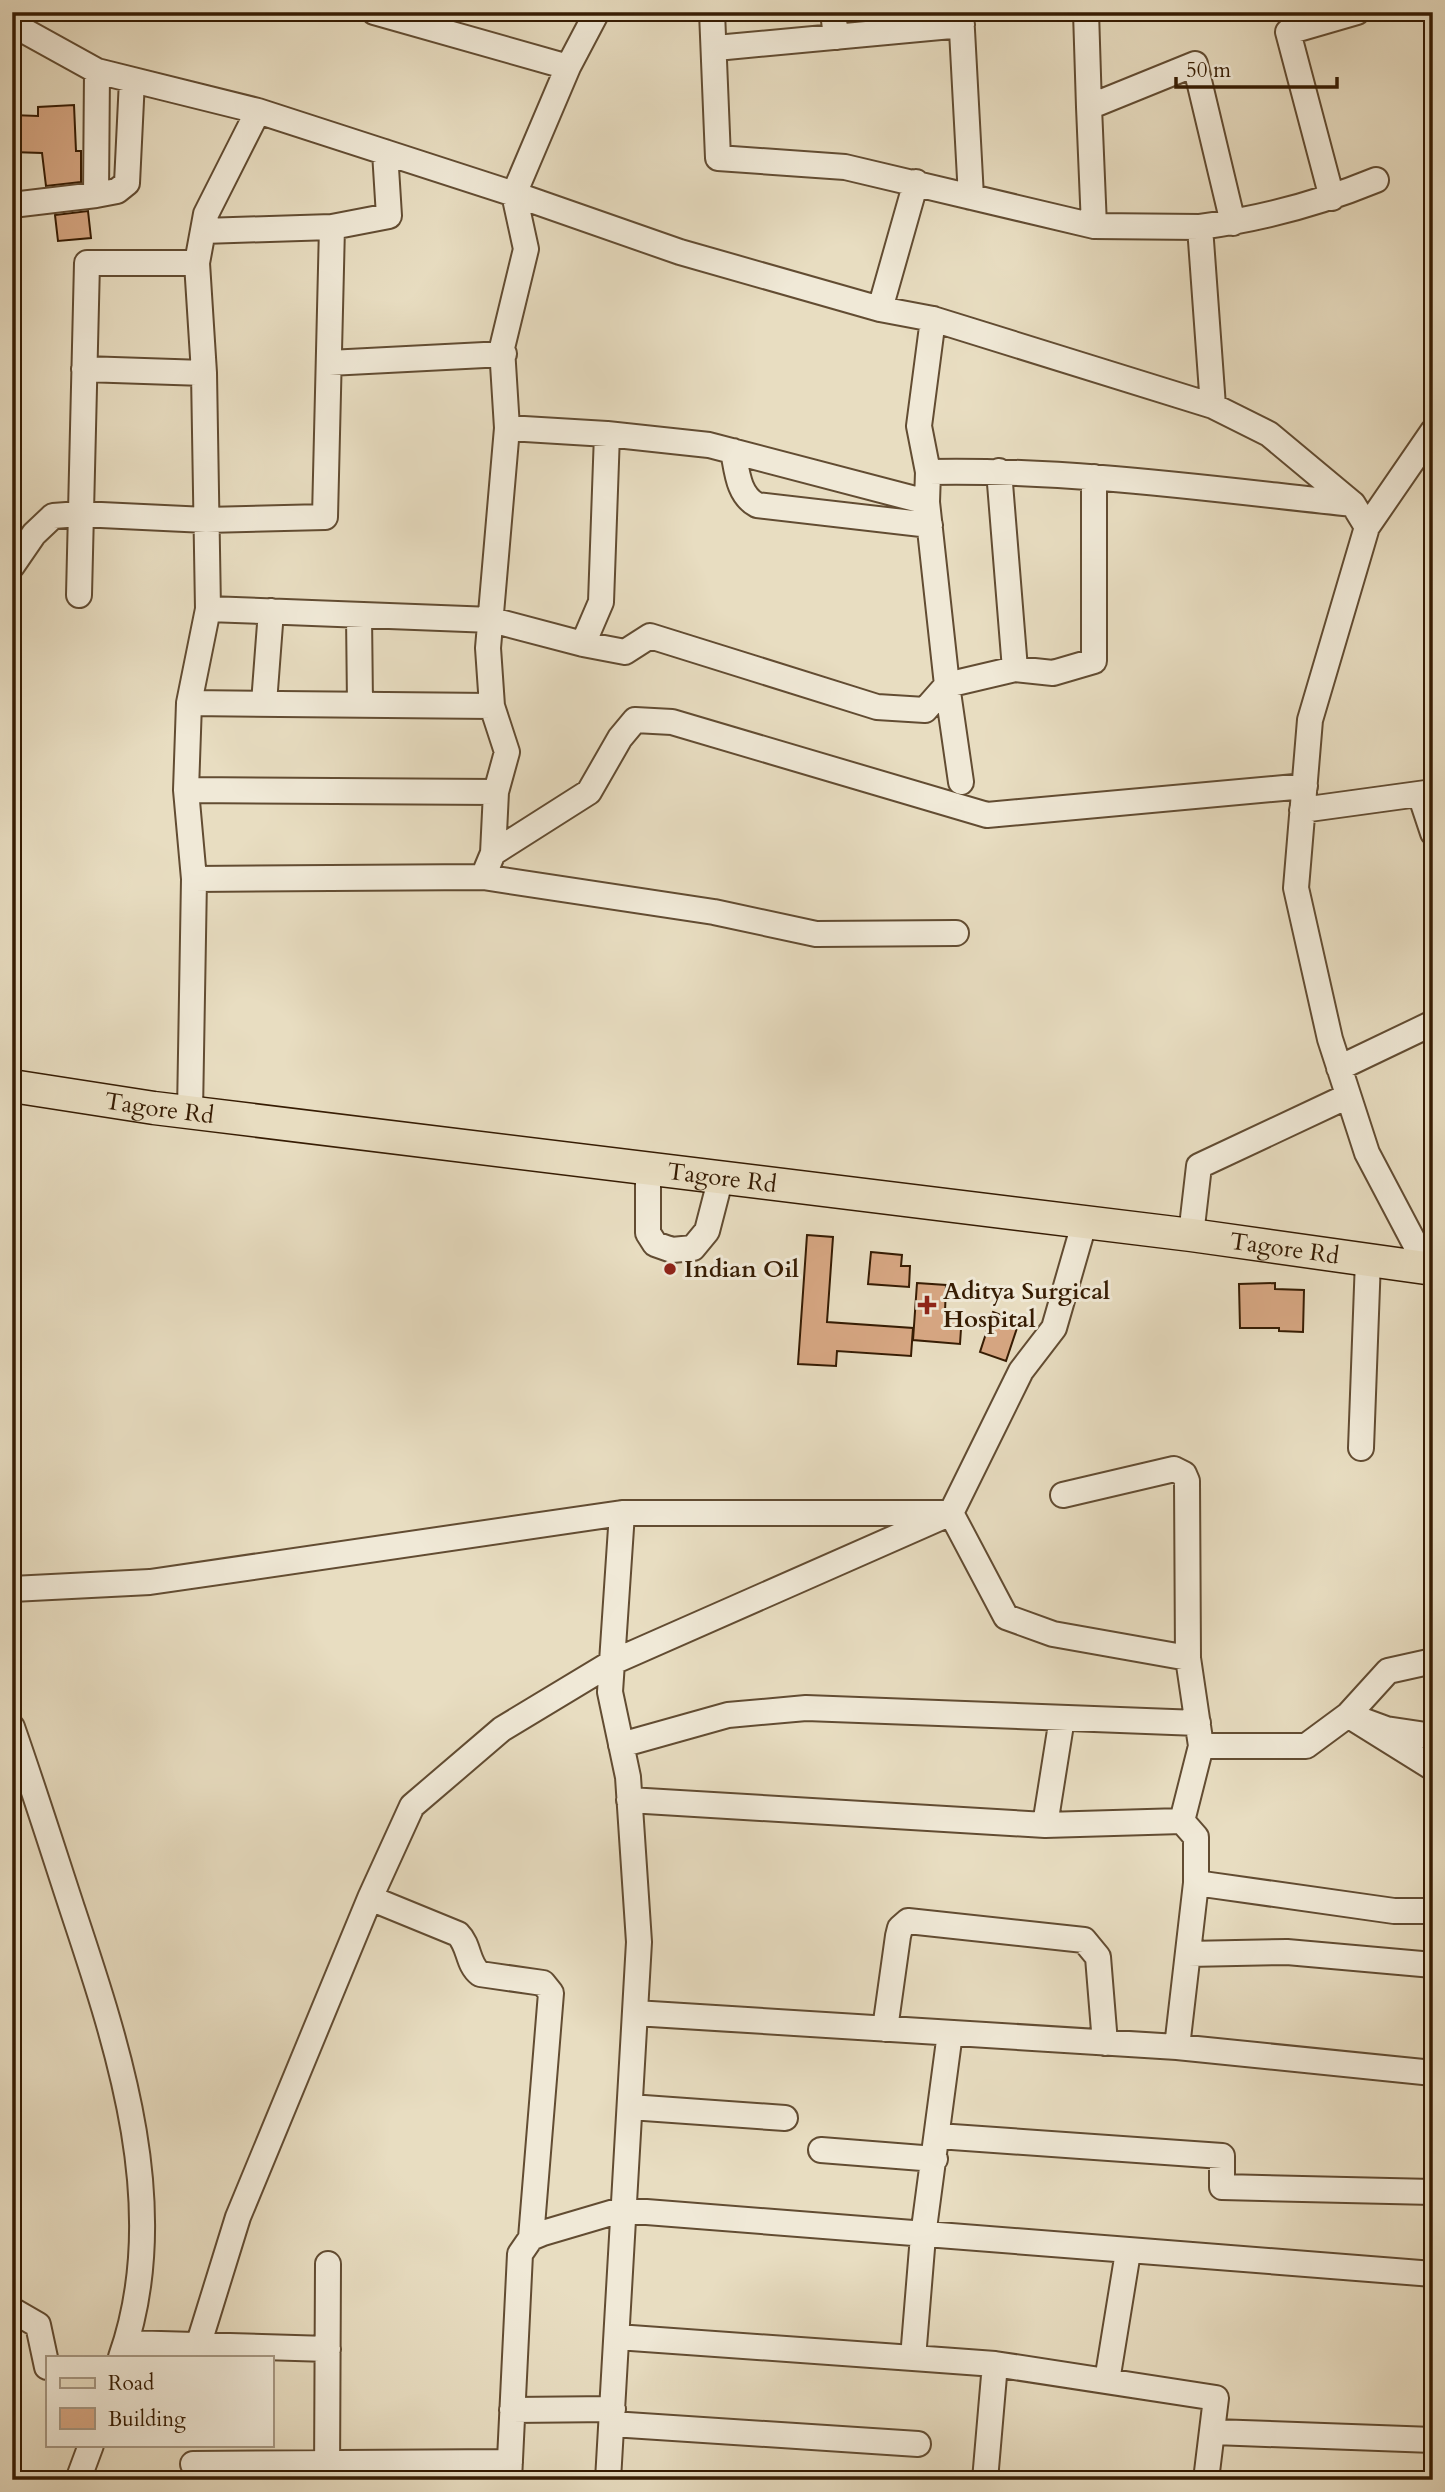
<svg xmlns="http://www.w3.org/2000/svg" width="1445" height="2492" viewBox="0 0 1445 2492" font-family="Cardo,serif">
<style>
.building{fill:#d7a783;stroke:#361c03;stroke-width:2}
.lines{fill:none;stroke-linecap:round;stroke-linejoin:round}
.minor-casing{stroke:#624c32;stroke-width:28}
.major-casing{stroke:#361c03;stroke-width:35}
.minor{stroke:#f0e9d7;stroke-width:24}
.major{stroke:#e8ddc1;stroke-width:32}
.poi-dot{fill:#8f2418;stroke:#f0e9d7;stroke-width:2.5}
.labels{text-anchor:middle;stroke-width:6;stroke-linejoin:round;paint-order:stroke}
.street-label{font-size:24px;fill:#361c03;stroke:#f0e9d7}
.poi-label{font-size:24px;font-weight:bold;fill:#361c03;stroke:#f0e9d7;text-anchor:start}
</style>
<rect width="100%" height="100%" fill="#e8ddc1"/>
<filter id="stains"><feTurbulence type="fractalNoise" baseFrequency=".00286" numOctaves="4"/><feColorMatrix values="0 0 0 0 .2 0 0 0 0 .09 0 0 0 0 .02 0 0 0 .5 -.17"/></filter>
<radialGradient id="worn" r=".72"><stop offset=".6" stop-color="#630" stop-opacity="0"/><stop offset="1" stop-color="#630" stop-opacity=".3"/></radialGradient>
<path class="building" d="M 74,105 L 76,151 L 81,151 L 81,182 L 46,186 L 42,153 L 12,152 L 12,115 L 38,116 L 38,107 Z
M 88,211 L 91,238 L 58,241 L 55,215 Z
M 807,1235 L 833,1237 L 827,1322 L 913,1328 L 911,1356 L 837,1351 L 836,1366 L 798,1364 Z
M 871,1252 L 902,1255 L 901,1266 L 910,1266 L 909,1287 L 868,1284 Z
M 917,1283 L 946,1285 L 945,1312 L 962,1314 L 960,1344 L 913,1340 Z
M 1275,1283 L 1275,1289 L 1304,1290 L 1303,1332 L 1279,1331 L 1279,1328 L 1240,1328 L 1239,1284 Z
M 993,1312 L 1019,1322 L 1006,1361 L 980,1352 Z"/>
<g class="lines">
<g class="minor-casing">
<path id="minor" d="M 374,12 L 568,67
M 712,12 L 718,158 L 845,167 L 1094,226 L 1200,227
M 833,12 L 836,37
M 961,12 L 971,197
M 1086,12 L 1089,107
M 12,24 L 97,71 L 258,111 L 514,194 L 680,252 L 880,309 L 933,319 L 1213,406 L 1269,434 L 1353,504 L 1367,527
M 716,48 L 962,25
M 96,195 L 117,191 L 127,183 L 132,80
M 1332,198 L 1288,32 L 1357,12
M 12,205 L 96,195 L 97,71
M 1094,226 L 1089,107 L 1195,64 L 1233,223
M 203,231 L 332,227
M 880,309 L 916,182
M 329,363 L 504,354
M 84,369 L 204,373
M 1213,406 L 1200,227 C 1261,219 1320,203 1376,180
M 507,428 L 607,434
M 1433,431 L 1367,527 L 1310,720 L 1296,888 L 1330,1039 L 1367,1153 L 1415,1244 L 1433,1253
M 733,451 C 737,471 738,495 757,505 L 930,525
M 999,471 L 1015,669
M 928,472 C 1070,469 1211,489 1353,504
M 927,502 L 709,445 L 607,434 L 601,602 L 583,644 L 625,652 L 650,636 L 877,707 L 925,710 L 947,685 L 927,502 L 928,472 L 919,426 L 933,319
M 12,566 L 34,534 L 53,516 L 80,514 L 206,520 L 325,517 L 332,227 L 389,216 L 385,152
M 79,595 L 87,263 L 197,263
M 208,609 L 492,620 L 583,644
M 359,615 L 360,704
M 189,703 L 492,706
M 264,703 L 271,611
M 961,782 L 947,685 L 1015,669 L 1053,673 L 1094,661 L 1094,477
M 186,790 L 496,792
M 1420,794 L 1433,833
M 1302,810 L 1433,792
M 493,853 L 589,792 L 620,738 L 635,720 L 672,722 L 987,815 L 1305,786
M 483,877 L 493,853 L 496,792 L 507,752 L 492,706 L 488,648 L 507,428 L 502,348 L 526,249 L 514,194 L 568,67 L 597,12
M 194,879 L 483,877 L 714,912 L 816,934 L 956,933
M 1339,1068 L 1433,1023
M 190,1112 L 194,879 L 186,790 L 189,703 L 208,609 L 204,373 L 197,263 L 206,214 L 258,111
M 648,1168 L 648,1233 L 655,1244 L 672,1250 L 693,1248 L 707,1231 L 721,1177
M 1191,1235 L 1199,1166 L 1348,1096
M 1361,1448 L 1368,1260
M 1063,1495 L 1174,1469 L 1184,1474 L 1187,1481 L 1188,1658
M 12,1589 L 150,1582 L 622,1513 L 951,1513 L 1021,1371 L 1054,1328 L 1084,1224
M 1433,1661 L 1388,1671 L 1348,1715 L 1433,1768
M 12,1727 C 33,1787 52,1847 72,1908 C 119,2049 173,2210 121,2357
M 621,1745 L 728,1715 L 806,1708 L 1198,1723
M 629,1800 L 1045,1825 L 1182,1821 L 1196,1837 L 1196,1883 L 1394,1911 L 1433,1911
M 1182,1821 L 1201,1746 L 1306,1746 L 1348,1715 L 1386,1729 L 1433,1736
M 1045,1825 L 1062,1718
M 370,1898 L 458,1934 C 470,1946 467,1964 480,1974 L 543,1983 L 551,1993 L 531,2238
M 1188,1954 L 1287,1952 L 1433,1965
M 635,2013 L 1177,2047 L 1433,2073
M 885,2029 L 898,1936 L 900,1928 L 908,1921 L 1084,1940 L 1098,1957 L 1105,2043
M 950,2033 L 923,2236 L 913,2358 L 995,2364 L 985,2480
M 1177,2047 L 1196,1883
M 630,2107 L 785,2118
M 938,2136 L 1222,2156 L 1222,2187 L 1433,2192
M 821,2150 L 935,2159
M 12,2310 L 38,2325 L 47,2367
M 617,2337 L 913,2358
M 126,2343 L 328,2349
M 197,2357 L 198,2346 L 238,2217 L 370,1898 L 412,1806 L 502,1729 L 613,1662 L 951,1513 L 1006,1617 L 1053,1634 L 1188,1658 L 1201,1746
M 995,2364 L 1216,2398 L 1206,2480
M 1107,2381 L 1128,2252
M 512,2410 L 613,2409
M 612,2424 L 918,2444
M 1214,2432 L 1433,2440
M 193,2464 L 510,2462
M 78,2480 L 91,2445
M 327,2480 L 328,2264
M 509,2480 L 520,2254 L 531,2238 L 543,2233 L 621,2210 L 1433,2274
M 608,2480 L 639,1942 L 628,1777 L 610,1692 L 622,1513"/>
</g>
<g class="major-casing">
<g id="major">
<path id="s1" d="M 12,1086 L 154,1108 L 1191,1235 L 1433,1269"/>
</g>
</g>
<use href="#minor" class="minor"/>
<use href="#major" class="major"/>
</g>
<g class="poi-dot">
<circle cx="670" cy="1269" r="7"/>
<path d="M923.5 1294.5h7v7h7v7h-7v7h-7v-7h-7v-7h7z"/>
</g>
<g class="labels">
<g class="street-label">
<text dy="8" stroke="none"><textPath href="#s1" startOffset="149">Tagore Rd</textPath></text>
<text dy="8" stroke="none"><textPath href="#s1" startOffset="716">Tagore Rd</textPath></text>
<text dy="8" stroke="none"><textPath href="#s1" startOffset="1283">Tagore Rd</textPath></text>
</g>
<g class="poi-label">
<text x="684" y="1277">Indian Oil</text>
<text x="943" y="1299">Aditya Surgical<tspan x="943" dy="28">Hospital</tspan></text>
</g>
</g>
<rect width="1445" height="2492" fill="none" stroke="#e8ddc1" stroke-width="42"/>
<rect x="14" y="14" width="1417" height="2464" fill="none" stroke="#361c03" stroke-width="3.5"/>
<rect x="21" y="21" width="1403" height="2450" fill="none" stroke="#361c03" stroke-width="2"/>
<rect x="46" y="2356" width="228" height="91" fill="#f0e9d7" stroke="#a69782" stroke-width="2"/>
<rect x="60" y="2378" width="35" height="10" fill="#e8ddc1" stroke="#a69782" stroke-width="2"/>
<text x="108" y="2390" font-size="21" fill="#361c03">Road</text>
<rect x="60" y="2408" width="35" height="21" fill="#d7a783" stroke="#a69782" stroke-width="2"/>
<text x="108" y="2426" font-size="21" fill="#361c03">Building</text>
<path d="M1176 77v10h161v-10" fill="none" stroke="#361c03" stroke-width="3.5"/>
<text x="1186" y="77" font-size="21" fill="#361c03" stroke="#f0e9d7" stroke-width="5" paint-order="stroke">50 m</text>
<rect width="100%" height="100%" filter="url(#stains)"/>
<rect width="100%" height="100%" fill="url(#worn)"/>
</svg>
